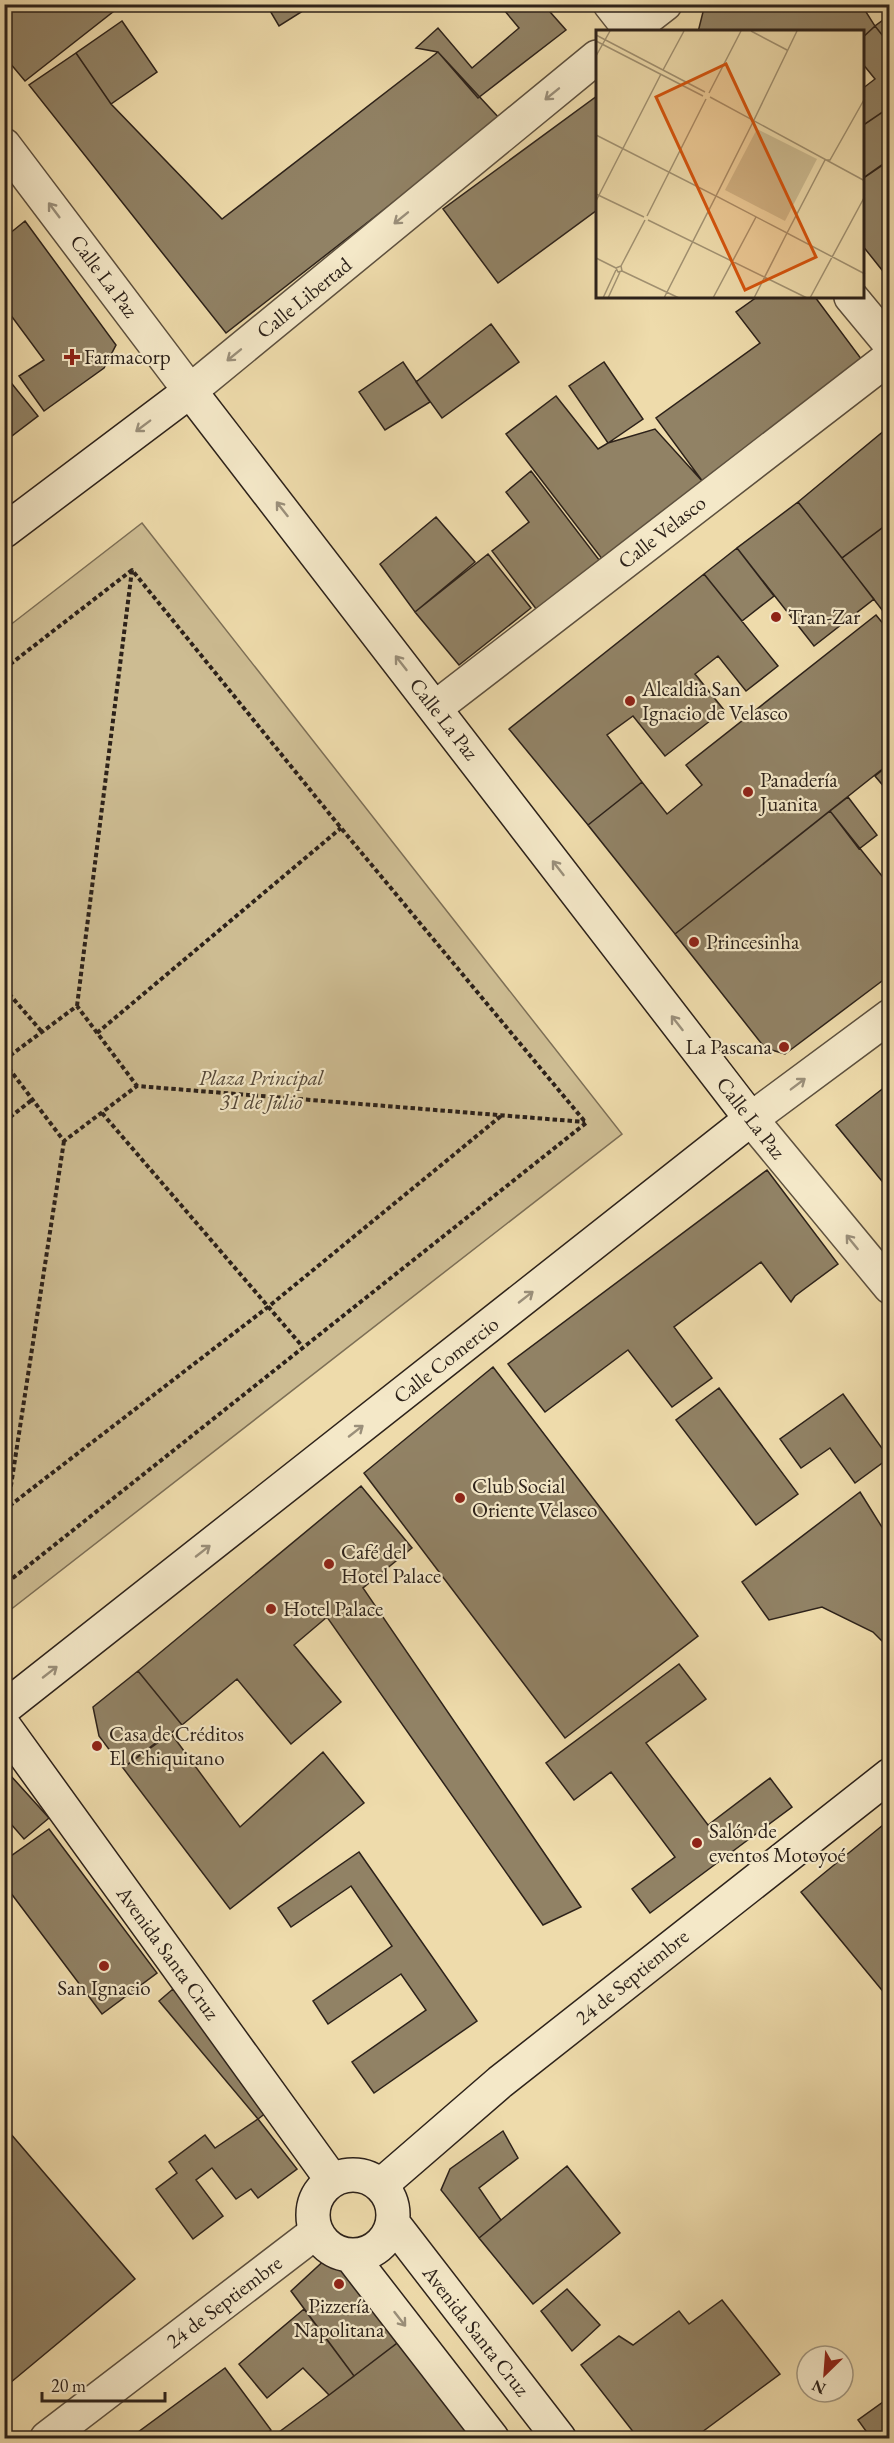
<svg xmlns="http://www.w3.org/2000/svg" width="894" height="2443" viewBox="0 0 894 2443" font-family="'EB Garamond',serif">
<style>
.green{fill:#cdbc92;stroke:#7d6f56;stroke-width:1.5}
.building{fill:#918265;stroke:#2d221a;stroke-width:1.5}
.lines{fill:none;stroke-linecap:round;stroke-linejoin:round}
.street-casing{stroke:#5d503e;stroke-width:36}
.secondary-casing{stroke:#2d221a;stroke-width:36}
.path{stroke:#2d221a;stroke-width:4;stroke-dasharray:4.5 3;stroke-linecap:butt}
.street{stroke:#f4e8c8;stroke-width:33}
.secondary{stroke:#f4e8c8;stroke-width:33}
.oneway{stroke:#9a8f7a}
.poi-dot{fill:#8f2418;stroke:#f4e8c8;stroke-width:2}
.labels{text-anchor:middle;stroke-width:4.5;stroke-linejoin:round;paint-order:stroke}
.street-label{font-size:21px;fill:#2d221a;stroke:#f4e8c8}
.poi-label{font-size:21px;fill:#2d221a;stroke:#f4e8c8;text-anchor:start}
.park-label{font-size:21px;font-style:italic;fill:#554838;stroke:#f4e8c8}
.inset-road{fill:none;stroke:#a19171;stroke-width:1.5}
.view{fill:#d5540d;fill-opacity:0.15;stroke:#d5540d;stroke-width:3}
.inset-edge{fill:none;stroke:#2d221a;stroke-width:3}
</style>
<rect width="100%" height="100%" fill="#eedbab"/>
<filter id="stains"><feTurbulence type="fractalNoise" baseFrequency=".00333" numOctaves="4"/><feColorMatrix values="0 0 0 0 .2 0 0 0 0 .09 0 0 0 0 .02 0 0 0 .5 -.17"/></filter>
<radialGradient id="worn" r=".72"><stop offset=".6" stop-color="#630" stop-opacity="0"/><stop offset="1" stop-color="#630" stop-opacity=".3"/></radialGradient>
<path class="green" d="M 142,523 L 622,1134 L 5,1614 L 5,629 Z"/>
<path class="building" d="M 4,4 L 123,4 L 25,81 L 4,56 Z
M 266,4 L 314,4 L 279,26 Z
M 499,4 L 543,4 L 566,30 L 478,98 L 438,52 L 416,48 L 438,28 L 472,68 L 519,28 Z
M 705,4 L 861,4 L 875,26 L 862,38 L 862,32 L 698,32 Z
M 890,15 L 890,45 L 875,26 Z
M 122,21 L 157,72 L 111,104 L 76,53 Z
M 875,26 L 890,45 L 890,107 L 862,126 L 862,89 L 875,79 L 862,63 L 862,38 Z
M 438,52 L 500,119 L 226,333 L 29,85 L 76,53 L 111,104 L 222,219 Z
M 597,96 L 597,210 L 498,283 L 443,209 Z
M 890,107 L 890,160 L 862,179 L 862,126 Z
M 883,164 L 890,172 L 890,280 L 862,245 L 862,179 Z
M 25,221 L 116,345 L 104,368 L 44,411 L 19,376 L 44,360 L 4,306 L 4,238 Z
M 757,297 L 815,297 L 865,364 L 703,482 L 656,418 L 760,343 L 736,312 Z
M 491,324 L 519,362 L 442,418 L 416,382 Z
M 403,362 L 430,402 L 385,430 L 359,392 Z
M 604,362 L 643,419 L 608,443 L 569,386 Z
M 4,374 L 38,416 L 4,442 Z
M 556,396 L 598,449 L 608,443 L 655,429 L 703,482 L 606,564 L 506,434 Z
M 885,430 L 890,430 L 890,522 L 842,558 L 798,502 Z
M 531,471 L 603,565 L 540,614 L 492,551 L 529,522 L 506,492 Z
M 798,502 L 874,599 L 814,646 L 737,548 Z
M 436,517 L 475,562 L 415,612 L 380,564 Z
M 890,522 L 890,619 L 889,619 L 842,558 Z
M 737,548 L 774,596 L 742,621 L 704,574 Z
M 488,554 L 531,608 L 459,665 L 415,612 Z
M 704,574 L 778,666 L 746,691 L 718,656 L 695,674 L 724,710 L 665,756 L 633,716 L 607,735 L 642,782 L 588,825 L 509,729 Z
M 876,615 L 890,632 L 890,763 L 675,934 L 588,825 L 642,782 L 667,814 L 702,785 L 686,765 Z
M 890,764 L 890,794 L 875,776 Z
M 848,797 L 877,835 L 859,849 L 830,811 Z
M 830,811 L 890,886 L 890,975 L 785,1054 L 765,1048 L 675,934 Z
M 890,1083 L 890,1191 L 836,1125 Z
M 767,1170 L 838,1264 L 795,1296 L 791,1302 L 761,1262 L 674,1327 L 712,1378 L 672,1407 L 628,1350 L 545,1412 L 508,1364 Z
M 493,1367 L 698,1636 L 565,1738 L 364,1473 Z
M 719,1388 L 798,1494 L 756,1525 L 676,1420 Z
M 843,1394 L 889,1458 L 855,1483 L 830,1448 L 801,1468 L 780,1439 Z
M 361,1486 L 412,1548 L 363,1588 L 581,1907 L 543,1925 L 327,1617 L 294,1645 L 341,1702 L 291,1744 L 237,1679 L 182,1725 L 138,1671 Z
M 860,1492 L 890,1540 L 890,1649 L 873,1632 L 822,1607 L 769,1620 L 742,1582 Z
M 679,1664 L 706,1699 L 646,1743 L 708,1825 L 770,1778 L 792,1807 L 650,1913 L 632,1889 L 675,1857 L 611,1772 L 574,1800 L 546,1763 Z
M 138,1671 L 182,1725 L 123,1768 L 99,1736 L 93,1707 Z
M 170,1732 L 240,1827 L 323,1752 L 364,1803 L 230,1909 L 123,1768 Z
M 4,1773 L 11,1776 L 49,1818 L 24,1839 L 4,1816 Z
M 883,1825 L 890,1834 L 890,2000 L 801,1892 Z
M 49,1829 L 157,1973 L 102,2014 L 4,1884 L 4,1861 Z
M 359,1852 L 477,2021 L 374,2093 L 352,2062 L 426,2010 L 401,1974 L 328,2024 L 313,2001 L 392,1946 L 351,1886 L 291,1927 L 278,1908 Z
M 173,1989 L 271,2109 L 258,2119 L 159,2001 Z
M 258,2119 L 297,2169 L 258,2198 L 251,2189 L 236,2199 L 212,2168 L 196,2180 L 223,2216 L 193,2239 L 156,2189 L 177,2173 L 169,2162 L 205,2135 L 215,2148 Z
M 4,2126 L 135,2279 L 4,2388 Z
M 503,2131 L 518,2158 L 479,2188 L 501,2220 L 479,2238 L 441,2190 L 450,2169 Z
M 567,2166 L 620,2233 L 533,2304 L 479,2238 Z
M 329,2256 L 351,2256 L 405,2337 L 354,2376 L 291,2291 Z
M 567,2289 L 600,2325 L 572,2351 L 541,2311 Z
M 722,2300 L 780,2374 L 694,2438 L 638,2438 L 581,2365 L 619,2336 L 633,2345 L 679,2311 L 689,2324 Z
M 304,2309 L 354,2376 L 329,2395 L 303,2368 L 267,2398 L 239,2364 Z
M 405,2337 L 485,2438 L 271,2438 L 329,2395 Z
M 225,2368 L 271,2430 L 260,2438 L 130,2438 Z
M 890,2397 L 890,2438 L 871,2438 L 858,2420 Z"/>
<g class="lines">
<g class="street-casing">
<path id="street" d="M 610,4 L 632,32
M 629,32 L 665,4
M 4,145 L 190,391 L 597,57
M 851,297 L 890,344
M 435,708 L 890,357
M 890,1016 L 751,1119 L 890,1287
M 47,2438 L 316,2232"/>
</g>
<g class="secondary-casing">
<path id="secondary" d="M 4,531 L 190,391 L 751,1119 L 4,1708
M 4,1726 L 332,2180
M313 2215a40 40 0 1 1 80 0a40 40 0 1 1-80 0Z
M 381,2185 L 500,2082 L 890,1775
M 393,2223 L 559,2438
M 351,2256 L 492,2438"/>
</g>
<path class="path" d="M 4,669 L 132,570 L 341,828 L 586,1123 L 4,1585
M 4,988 L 42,1032
M 77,1006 L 132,570
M 97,1033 L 341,828
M 4,1060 L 77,1006 L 137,1086
M 4,1062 L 64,1141 L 137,1086 L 585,1122
M 102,1113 L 302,1346
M 4,1122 L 33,1099
M 4,1503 L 8,1507 L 268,1307 L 501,1116
M 4,1531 L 64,1141"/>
<use href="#street" class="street"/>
<use href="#secondary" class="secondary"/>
</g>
<defs><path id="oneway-shaft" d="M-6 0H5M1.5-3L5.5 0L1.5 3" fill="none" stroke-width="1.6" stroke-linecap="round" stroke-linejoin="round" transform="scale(1.5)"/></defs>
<g class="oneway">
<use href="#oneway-shaft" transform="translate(552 94) rotate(141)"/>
<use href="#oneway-shaft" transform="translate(54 210) rotate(-127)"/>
<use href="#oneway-shaft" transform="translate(401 218) rotate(141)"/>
<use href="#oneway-shaft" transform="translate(234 355) rotate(141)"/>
<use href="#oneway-shaft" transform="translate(143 426) rotate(143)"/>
<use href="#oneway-shaft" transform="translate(282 509) rotate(-128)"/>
<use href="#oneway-shaft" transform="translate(401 663) rotate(-128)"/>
<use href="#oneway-shaft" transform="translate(558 868) rotate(-128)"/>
<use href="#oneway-shaft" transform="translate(677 1023) rotate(-128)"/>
<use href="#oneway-shaft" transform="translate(798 1084) rotate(-37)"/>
<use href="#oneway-shaft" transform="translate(852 1242) rotate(-129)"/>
<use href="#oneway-shaft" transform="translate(526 1297) rotate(-38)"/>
<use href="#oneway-shaft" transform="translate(356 1431) rotate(-38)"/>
<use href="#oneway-shaft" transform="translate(203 1551) rotate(-38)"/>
<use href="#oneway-shaft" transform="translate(50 1672) rotate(-38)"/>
<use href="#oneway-shaft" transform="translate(400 2319) rotate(52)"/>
</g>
<g class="poi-dot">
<path d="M69 348h6v6h6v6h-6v6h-6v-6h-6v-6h6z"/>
<circle cx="776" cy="617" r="6"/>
<circle cx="630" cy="701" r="6"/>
<circle cx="748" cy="792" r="6"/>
<circle cx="694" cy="942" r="6"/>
<circle cx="784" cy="1047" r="6"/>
<circle cx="460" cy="1498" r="6"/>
<circle cx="329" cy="1564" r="6"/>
<circle cx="271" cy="1609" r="6"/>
<circle cx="97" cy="1746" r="6"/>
<circle cx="697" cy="1843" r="6"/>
<circle cx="104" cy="1966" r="6"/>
<circle cx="339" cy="2284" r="6"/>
</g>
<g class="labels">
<g class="street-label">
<text transform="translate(104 276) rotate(53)" y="7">Calle La Paz</text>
<text transform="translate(304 298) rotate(-39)" y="7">Calle Libertad</text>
<text transform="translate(662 532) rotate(-38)" y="7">Calle Velasco</text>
<text transform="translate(444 719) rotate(52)" y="7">Calle La Paz</text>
<text transform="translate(751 1118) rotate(52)" y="7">Calle La Paz</text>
<text transform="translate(446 1360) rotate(-38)" y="7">Calle Comercio</text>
<text transform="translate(168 1953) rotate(54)" y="7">Avenida Santa Cruz</text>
<text transform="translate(632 1977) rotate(-39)" y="7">24 de Septiembre</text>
<text transform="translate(224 2302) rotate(-37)" y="7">24 de Septiembre</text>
<text transform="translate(476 2331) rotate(52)" y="7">Avenida Santa Cruz</text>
</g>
<g class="poi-label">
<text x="84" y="364">Farmacorp</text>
<text x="788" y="624">Tran-Zar</text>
<text x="642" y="696">Alcaldia San<tspan x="642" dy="24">Ignacio de Velasco</tspan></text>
<text x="760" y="787">Panadería<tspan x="760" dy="24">Juanita</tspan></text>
<text x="706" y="949">Princesinha</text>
<text x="772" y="1054" text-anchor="end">La Pascana</text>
<text x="472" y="1493">Club Social<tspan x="472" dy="24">Oriente Velasco</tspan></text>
<text x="341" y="1559">Café del<tspan x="341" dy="24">Hotel Palace</tspan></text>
<text x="283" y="1616">Hotel Palace</text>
<text x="109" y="1741">Casa de Créditos<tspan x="109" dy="24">El Chiquitano</tspan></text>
<text x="709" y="1838">Salón de<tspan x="709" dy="24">eventos Motoyoé</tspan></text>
<text x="104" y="1995" text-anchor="middle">San Ignacio</text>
<text x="339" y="2313" text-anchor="middle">Pizzería<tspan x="339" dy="24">Napolitana</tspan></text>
</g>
<g class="park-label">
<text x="261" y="1085">Plaza Principal<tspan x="261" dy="24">31 de Julio</tspan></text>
</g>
</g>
<g transform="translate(596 30)">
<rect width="268" height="268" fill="#eedbab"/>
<path d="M 161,99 L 221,129 L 189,191 L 129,160 Z" fill="#cdbc92"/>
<path class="inset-road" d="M 155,1 L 191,20M 0,5 L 109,62M 0,11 L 107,66M 0,26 L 14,1M 67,40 L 88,1M 113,63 L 145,1M 114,67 L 269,151M 157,92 L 201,1M 157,92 L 120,166 L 191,203 L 229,130M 0,105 L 120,166 L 68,268M 229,130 L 234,130 L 269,68M 0,164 L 48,187M 0,171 L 65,44M 51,186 L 110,69M 52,190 L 211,268M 0,228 L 20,238M 25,236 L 26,241 L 22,242 L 20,238 L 25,236 L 49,190M 26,241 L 83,268M 7,268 L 20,240M 12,268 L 24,242M 117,268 L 160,187M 158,268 L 191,203 L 269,244M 214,268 L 269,166"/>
<path class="view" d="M 130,34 L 220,227 L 149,260 L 60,67 Z"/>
<rect width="268" height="268" class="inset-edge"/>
</g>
<rect width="894" height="2443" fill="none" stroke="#eedbab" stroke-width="24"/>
<rect x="6" y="6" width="882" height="2431" fill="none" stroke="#2d221a" stroke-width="3"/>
<rect x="12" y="12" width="870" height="2419" fill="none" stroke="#2d221a" stroke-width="1.5"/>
<g transform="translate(825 2374) rotate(205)"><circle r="28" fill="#f4e8c8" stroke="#a49982" stroke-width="1.5"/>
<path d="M0-4.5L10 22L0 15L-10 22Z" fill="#8f2418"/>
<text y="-9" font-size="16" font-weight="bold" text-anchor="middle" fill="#2d221a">N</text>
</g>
<path d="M42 2392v9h123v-9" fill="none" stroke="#2d221a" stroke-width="3"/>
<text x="51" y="2392" font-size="18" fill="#2d221a" stroke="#f4e8c8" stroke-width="4.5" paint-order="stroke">20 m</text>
<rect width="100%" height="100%" filter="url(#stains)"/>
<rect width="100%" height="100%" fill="url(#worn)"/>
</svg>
